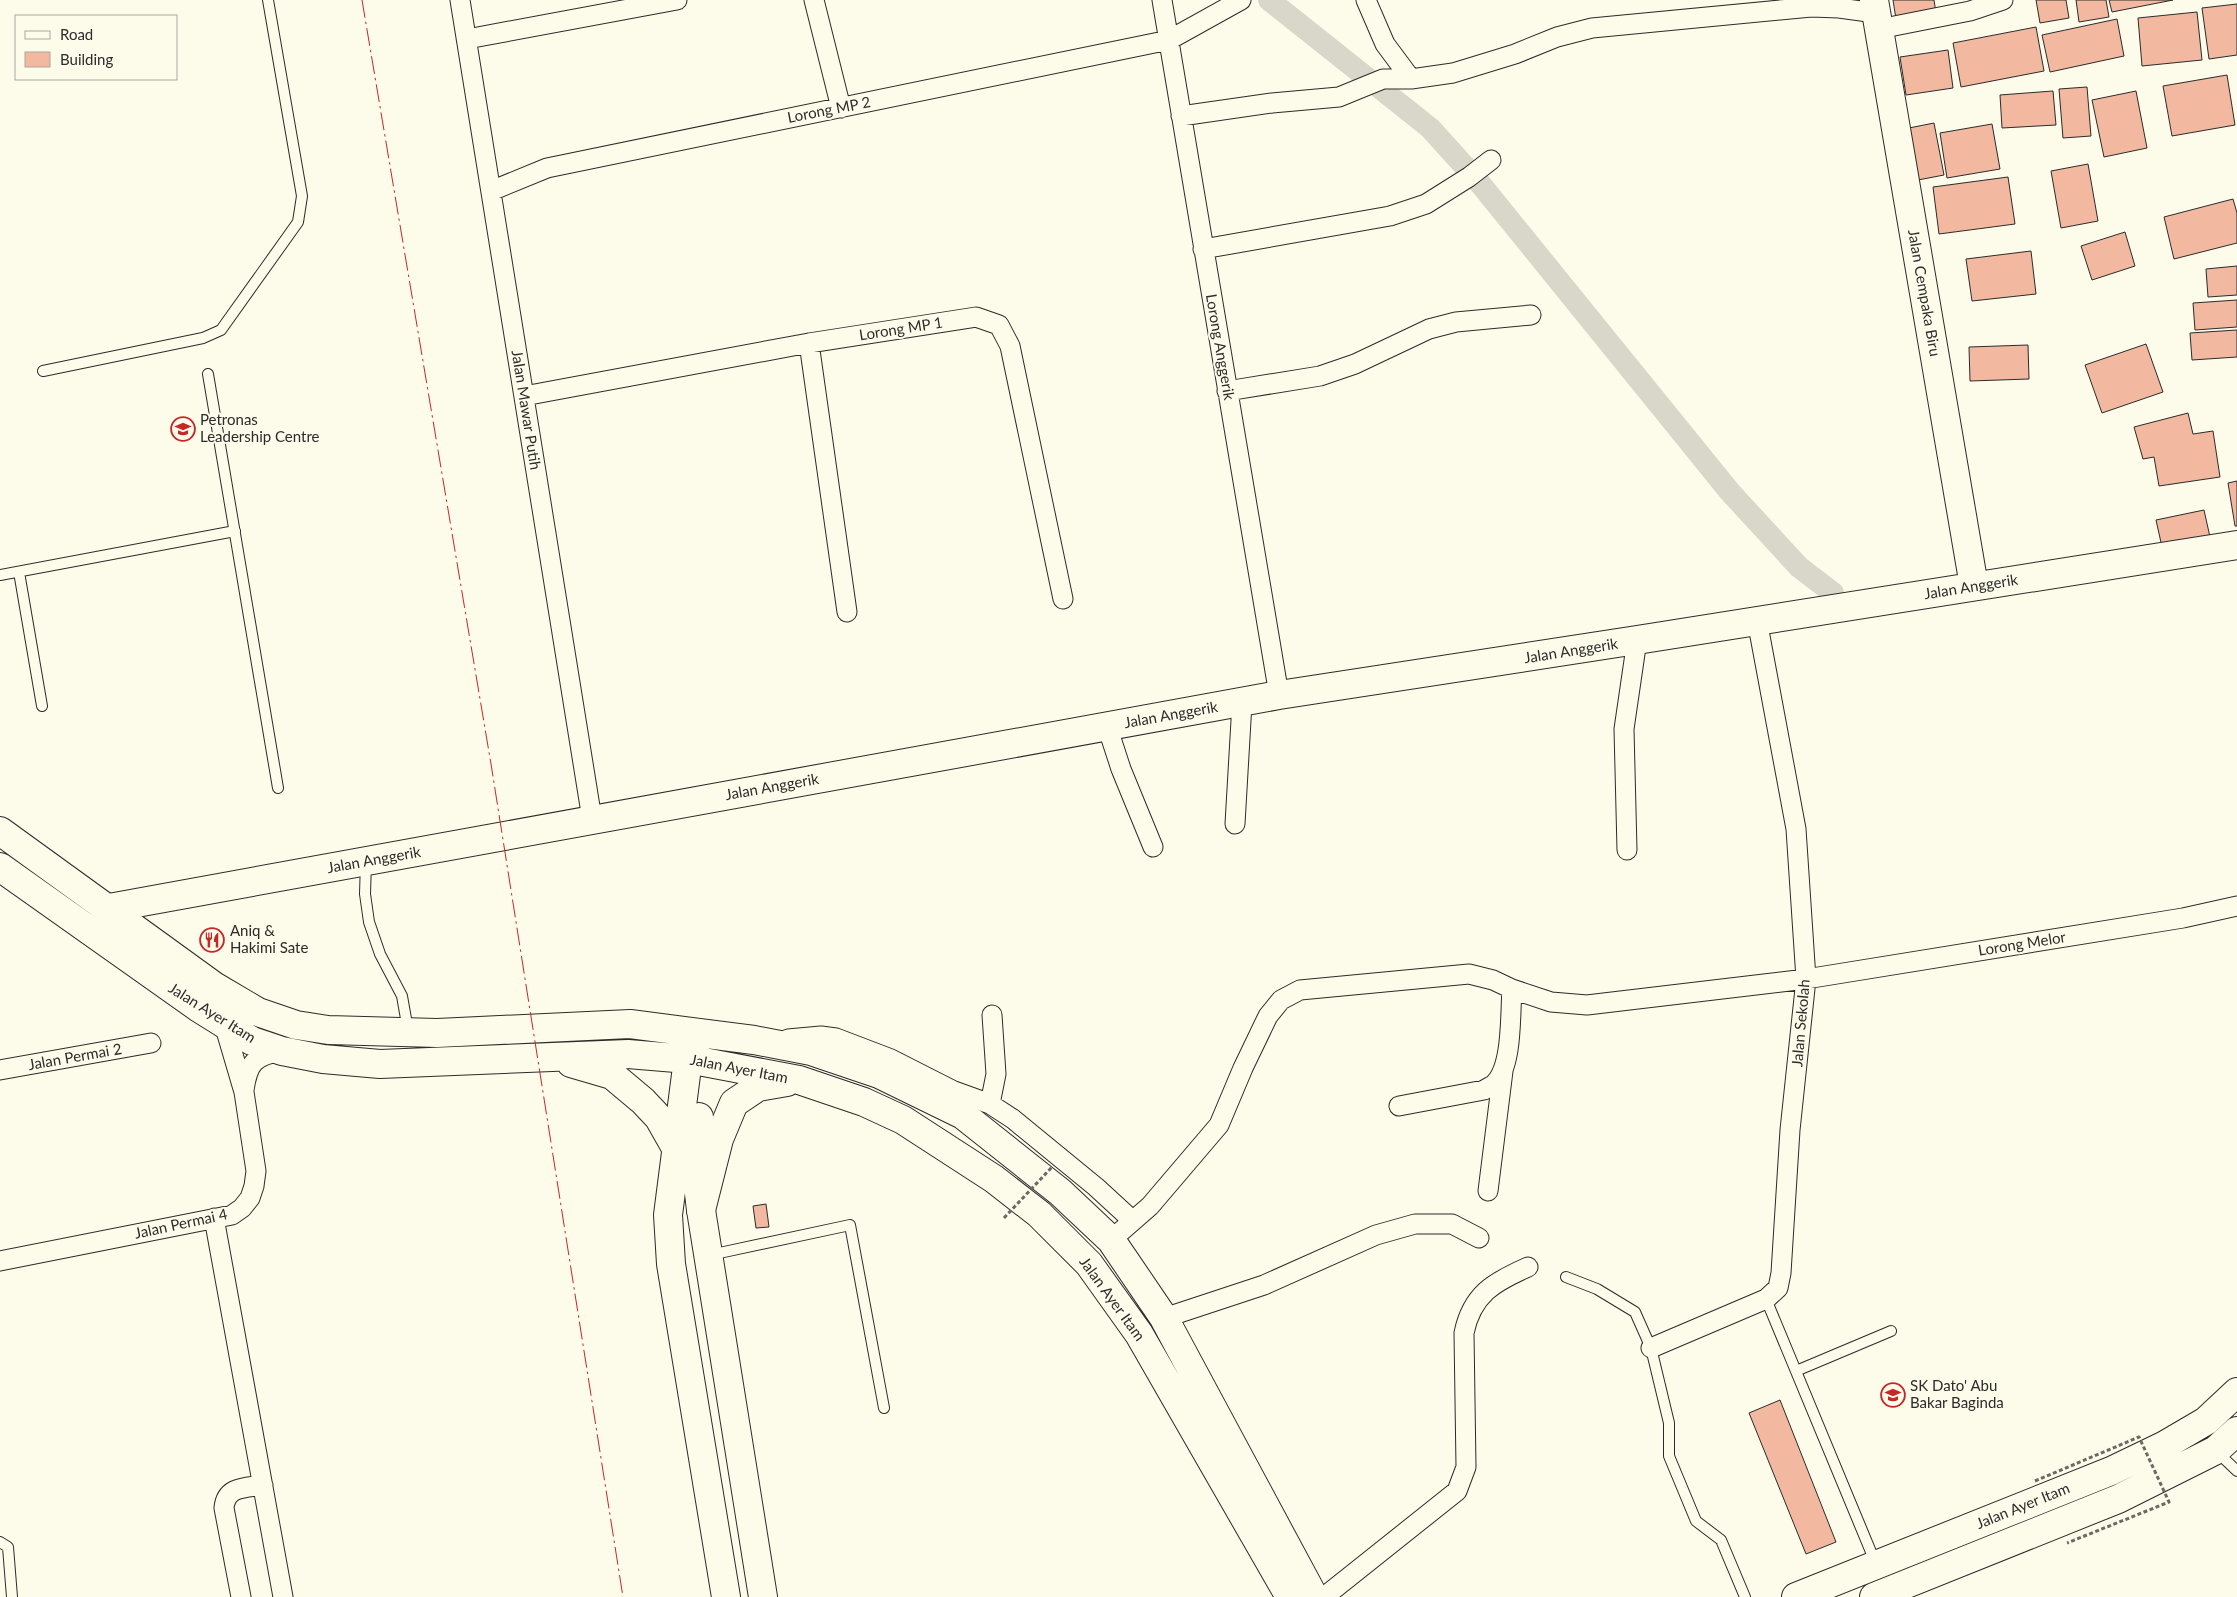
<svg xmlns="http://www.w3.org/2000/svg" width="2237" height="1597" viewBox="0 0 2237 1597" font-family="Lato,sans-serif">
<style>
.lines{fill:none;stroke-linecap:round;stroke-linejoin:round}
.canal{stroke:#d8d7c9;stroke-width:22}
.building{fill:#f2b8a0;stroke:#2b2b2b}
.lane-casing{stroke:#2b2b2b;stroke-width:12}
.street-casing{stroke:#2b2b2b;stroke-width:21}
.secondary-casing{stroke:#2b2b2b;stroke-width:30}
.primary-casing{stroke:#2b2b2b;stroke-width:30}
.lane{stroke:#fdfbea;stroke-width:10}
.street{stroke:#fdfbea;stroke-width:19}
.secondary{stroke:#fdfbea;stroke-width:28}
.primary{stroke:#fdfbea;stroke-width:28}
.path-bridge{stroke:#6a6964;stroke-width:3;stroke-dasharray:4 2.5;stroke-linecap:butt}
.power{stroke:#c62828;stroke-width:1;stroke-dasharray:18 4 2.5 4;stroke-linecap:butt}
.labels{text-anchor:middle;stroke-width:4;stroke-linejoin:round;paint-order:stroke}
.street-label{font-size:15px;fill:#2b2b2b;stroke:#fdfbea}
.poi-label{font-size:15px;fill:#2b2b2b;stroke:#fdfbea;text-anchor:start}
</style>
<rect width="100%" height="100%" fill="#fdfbea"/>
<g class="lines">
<path class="canal" d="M 1269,0 L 1430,128 L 1478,181 L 1730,492 L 1799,567 L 1833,593"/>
</g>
<path class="building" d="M 1893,0 L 1934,0 L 1936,13 L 1896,19 Z
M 2036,0 L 2066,0 L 2069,18 L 2040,23 Z
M 2076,0 L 2106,0 L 2109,17 L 2079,22 Z
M 2109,0 L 2173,0 L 2112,12 Z
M 2237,4 L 2237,55 L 2209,59 L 2202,8 Z
M 2197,12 L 2202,60 L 2142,66 L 2138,18 Z
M 2117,19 L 2124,56 L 2050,72 L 2042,35 Z
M 2036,27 L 2044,71 L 1961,87 L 1953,43 Z
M 1948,50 L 1953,88 L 1906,95 L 1900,57 Z
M 2227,75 L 2235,125 L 2172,136 L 2163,86 Z
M 2087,87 L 2091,136 L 2063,138 L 2059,89 Z
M 2053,91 L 2056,125 L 2002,128 L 2000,95 Z
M 2136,91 L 2147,148 L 2104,157 L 2092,100 Z
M 1934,123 L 1944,175 L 1918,180 L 1909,128 Z
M 1992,124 L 2000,169 L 1947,178 L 1940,133 Z
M 2088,164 L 2098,221 L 2061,228 L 2051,171 Z
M 2008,177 L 2015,224 L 1939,234 L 1933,187 Z
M 2233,199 L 2237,213 L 2237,243 L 2174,259 L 2164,217 Z
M 2125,232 L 2135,266 L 2092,280 L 2081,246 Z
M 2031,251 L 2036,294 L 1972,301 L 1966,259 Z
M 2237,266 L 2237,295 L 2208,297 L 2206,269 Z
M 2237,300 L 2237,327 L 2195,330 L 2193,303 Z
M 2237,330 L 2237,357 L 2192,360 L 2190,333 Z
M 2146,344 L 2163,392 L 2102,413 L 2085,365 Z
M 2028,345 L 2029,379 L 1970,381 L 1969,347 Z
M 2188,413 L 2193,434 L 2213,431 L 2220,477 L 2159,486 L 2154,457 L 2143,459 L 2134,427 Z
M 2237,481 L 2237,526 L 2235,526 L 2228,483 Z
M 2204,510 L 2210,537 L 2162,547 L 2156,520 Z
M 766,1204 L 769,1227 L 756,1228 L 753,1206 Z
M 1780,1400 L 1836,1542 L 1806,1554 L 1749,1413 Z"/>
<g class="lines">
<g class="lane-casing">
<path id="lane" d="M 43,371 L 203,338 L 221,330 L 298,222 L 302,196 L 268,0
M 208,374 L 278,788
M 19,572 L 42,706
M 0,575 L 235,531
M 366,862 L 365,894 L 369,922 L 380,954 L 402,996 L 408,1030
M 710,1255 L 850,1225 L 884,1408
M 1566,1277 L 1597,1289 L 1635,1312 L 1651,1348 L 1669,1423 L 1669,1456 L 1696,1521 L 1721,1540 L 1745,1597
M 1766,1299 L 1876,1564
M 1796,1371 L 1891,1331
M 2216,1451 L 2237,1471
M 0,1542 L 8,1547 L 12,1597"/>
</g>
<g class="street-casing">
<path id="street" d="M 460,0 L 592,819
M 814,0 L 841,108
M 1162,0 L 1279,695
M 1366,0 L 1385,44 L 1411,79
M 1879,29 L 1970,11 L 2003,0
M 467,39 L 677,0
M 1181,116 L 1272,103 L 1339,97 L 1383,79 L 1411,79 L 1453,73 L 1515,54 L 1557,37 L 1592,28 L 1811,7 L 1839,8 L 1876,13
M 491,191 L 547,168 L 1169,40 L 1241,0
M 1203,249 L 1390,216 L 1426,204 L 1469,177 L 1491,160
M 809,343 L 847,612
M 1227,391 L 1320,376 L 1355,364 L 1429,329 L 1456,322 L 1531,315
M 524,396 L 809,343 L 976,317 L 999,325 L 1010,346 L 1063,599
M 1107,726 L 1121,769 L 1153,847
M 1235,824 L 1242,703
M 1627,850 L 1624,729 L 1637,640
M 788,1039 L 821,1036 L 836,1038 L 891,1059 L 954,1091 L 990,1104 L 1013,1119 L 1096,1187 L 1133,1221
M 0,1070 L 151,1043
M 244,1090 C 248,1063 254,1056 282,1051
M 990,1104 L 996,1074 L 992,1015
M 1399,1106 L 1484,1090 C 1487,1088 1492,1086 1494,1084 C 1513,1067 1510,1013 1512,989
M 1488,1191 L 1503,1071
M 214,1218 L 283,1597
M 1111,1240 L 1150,1206 L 1219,1125 L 1243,1068 L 1268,1016 L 1281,1000 L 1300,990 L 1469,974 L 1493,980 L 1512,989 L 1551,1002 L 1587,1005 L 1806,979 L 2183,918 L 2237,906
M 0,1261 L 232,1215 L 242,1208 L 250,1198 L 254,1186 L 256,1171 L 244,1092 L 224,1024
M 1164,1318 L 1264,1285 L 1376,1235 L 1415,1224 L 1452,1224 L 1479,1238
M 1651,1348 L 1766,1299 L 1778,1288 L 1781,1273 L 1790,1130 L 1806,979 L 1796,829 L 1757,620
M 241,1597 L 224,1508 C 226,1486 245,1488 263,1485
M 1324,1597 L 1457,1491 L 1466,1467 L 1464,1333 C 1472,1294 1494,1282 1528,1267"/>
</g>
<g class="secondary-casing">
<path id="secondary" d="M 1874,0 L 1974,586
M 109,908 L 1279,695 L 1637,640 L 2237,545
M 699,1037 L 688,1059 L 668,1215 L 671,1264 L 726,1597
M 699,1117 L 694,1151 L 701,1210 L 763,1597"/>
</g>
<g class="primary-casing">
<path id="primary" d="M 0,831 L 214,986 L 258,1012 L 296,1025 L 328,1030 L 437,1033 L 630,1024 L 754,1040 L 811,1051 L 879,1074 L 963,1115 L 1060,1192 L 1111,1240 L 1164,1318 L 1314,1597
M 0,867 L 199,1008 L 252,1041 L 282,1051 L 323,1059 L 380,1064 L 628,1054 L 688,1059 L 799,1080 L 864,1102 L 903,1120 L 994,1179 L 1039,1214 L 1089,1264 L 1139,1334 L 1290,1597
M 571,1063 L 612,1075 L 643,1101 L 659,1118 L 676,1148
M 701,1210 L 719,1139 L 734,1103 L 758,1087 L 787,1082
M 1796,1597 L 2111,1471 L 2165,1445 L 2206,1421 L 2237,1392
M 1874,1597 L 2118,1499 L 2216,1450 L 2237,1431"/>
</g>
<use href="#lane" class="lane"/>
<use href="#street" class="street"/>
<use href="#secondary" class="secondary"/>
<use href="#primary" class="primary"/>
<path class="path-bridge" d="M 1004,1218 L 1052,1167
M 2035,1481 L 2139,1437 L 2169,1502 L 2067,1543"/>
<path class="power" d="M 362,0 L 491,764 L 623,1597"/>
</g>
<defs>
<g id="university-ring" transform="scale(1.25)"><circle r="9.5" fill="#fdfbea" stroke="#c62828" stroke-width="1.5"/><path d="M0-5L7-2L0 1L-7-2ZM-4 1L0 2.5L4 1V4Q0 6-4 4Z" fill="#c62828"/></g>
<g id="restaurant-ring" transform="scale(1.25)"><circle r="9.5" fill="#fdfbea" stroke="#c62828" stroke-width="1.5"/><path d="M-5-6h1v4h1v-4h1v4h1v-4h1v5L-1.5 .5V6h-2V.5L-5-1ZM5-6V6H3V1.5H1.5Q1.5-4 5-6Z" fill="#c62828"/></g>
<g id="school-ring" transform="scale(1.25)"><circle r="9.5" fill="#fdfbea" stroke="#c62828" stroke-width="1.5"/><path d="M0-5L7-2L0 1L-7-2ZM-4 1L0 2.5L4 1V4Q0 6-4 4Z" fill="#c62828"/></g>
</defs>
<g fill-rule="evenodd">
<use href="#university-ring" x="183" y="429"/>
<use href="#restaurant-ring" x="212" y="940"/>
<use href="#school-ring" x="1893" y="1395"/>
</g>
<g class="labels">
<g class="street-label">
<text transform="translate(829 110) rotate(-11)" y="5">Lorong MP 2</text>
<text transform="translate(1924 293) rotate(80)" y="5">Jalan Cempaka Biru</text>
<text transform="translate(901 329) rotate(-9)" y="5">Lorong MP 1</text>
<text transform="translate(1220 347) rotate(80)" y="5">Lorong Anggerik</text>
<text transform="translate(526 410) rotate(81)" y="5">Jalan Mawar Putih</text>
<text transform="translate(1971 587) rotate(-9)" y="5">Jalan Anggerik</text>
<text transform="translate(1571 651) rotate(-9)" y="5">Jalan Anggerik</text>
<text transform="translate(1171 715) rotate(-10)" y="5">Jalan Anggerik</text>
<text transform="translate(772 787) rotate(-10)" y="5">Jalan Anggerik</text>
<text transform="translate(374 860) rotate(-10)" y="5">Jalan Anggerik</text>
<text transform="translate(2022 944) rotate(-9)" y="5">Lorong Melor</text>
<text transform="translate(212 1013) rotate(32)" y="5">Jalan Ayer Itam</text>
<text transform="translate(1801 1023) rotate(-85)" y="5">Jalan Sekolah</text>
<text transform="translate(75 1057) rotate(-10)" y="5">Jalan Permai 2</text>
<text transform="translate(739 1069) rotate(11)" y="5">Jalan Ayer Itam</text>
<text transform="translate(181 1224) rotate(-12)" y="5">Jalan Permai 4</text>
<text transform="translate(1112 1299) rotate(54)" y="5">Jalan Ayer Itam</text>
<text transform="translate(2023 1506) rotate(-22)" y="5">Jalan Ayer Itam</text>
</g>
<g class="poi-label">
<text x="200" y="425">Petronas<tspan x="200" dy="17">Leadership Centre</tspan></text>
<text x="230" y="936">Aniq &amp;<tspan x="230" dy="17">Hakimi Sate</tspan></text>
<text x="1910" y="1391">SK Dato' Abu<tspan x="1910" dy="17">Bakar Baginda</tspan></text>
</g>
</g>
<rect x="15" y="15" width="162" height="65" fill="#fdfbea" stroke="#a9a89e"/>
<rect x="25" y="31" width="25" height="8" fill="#fdfbea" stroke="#a9a89e"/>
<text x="60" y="40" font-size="15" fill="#2b2b2b">Road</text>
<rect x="25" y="52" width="25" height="15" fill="#f2b8a0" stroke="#a9a89e"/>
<text x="60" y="65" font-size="15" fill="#2b2b2b">Building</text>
</svg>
